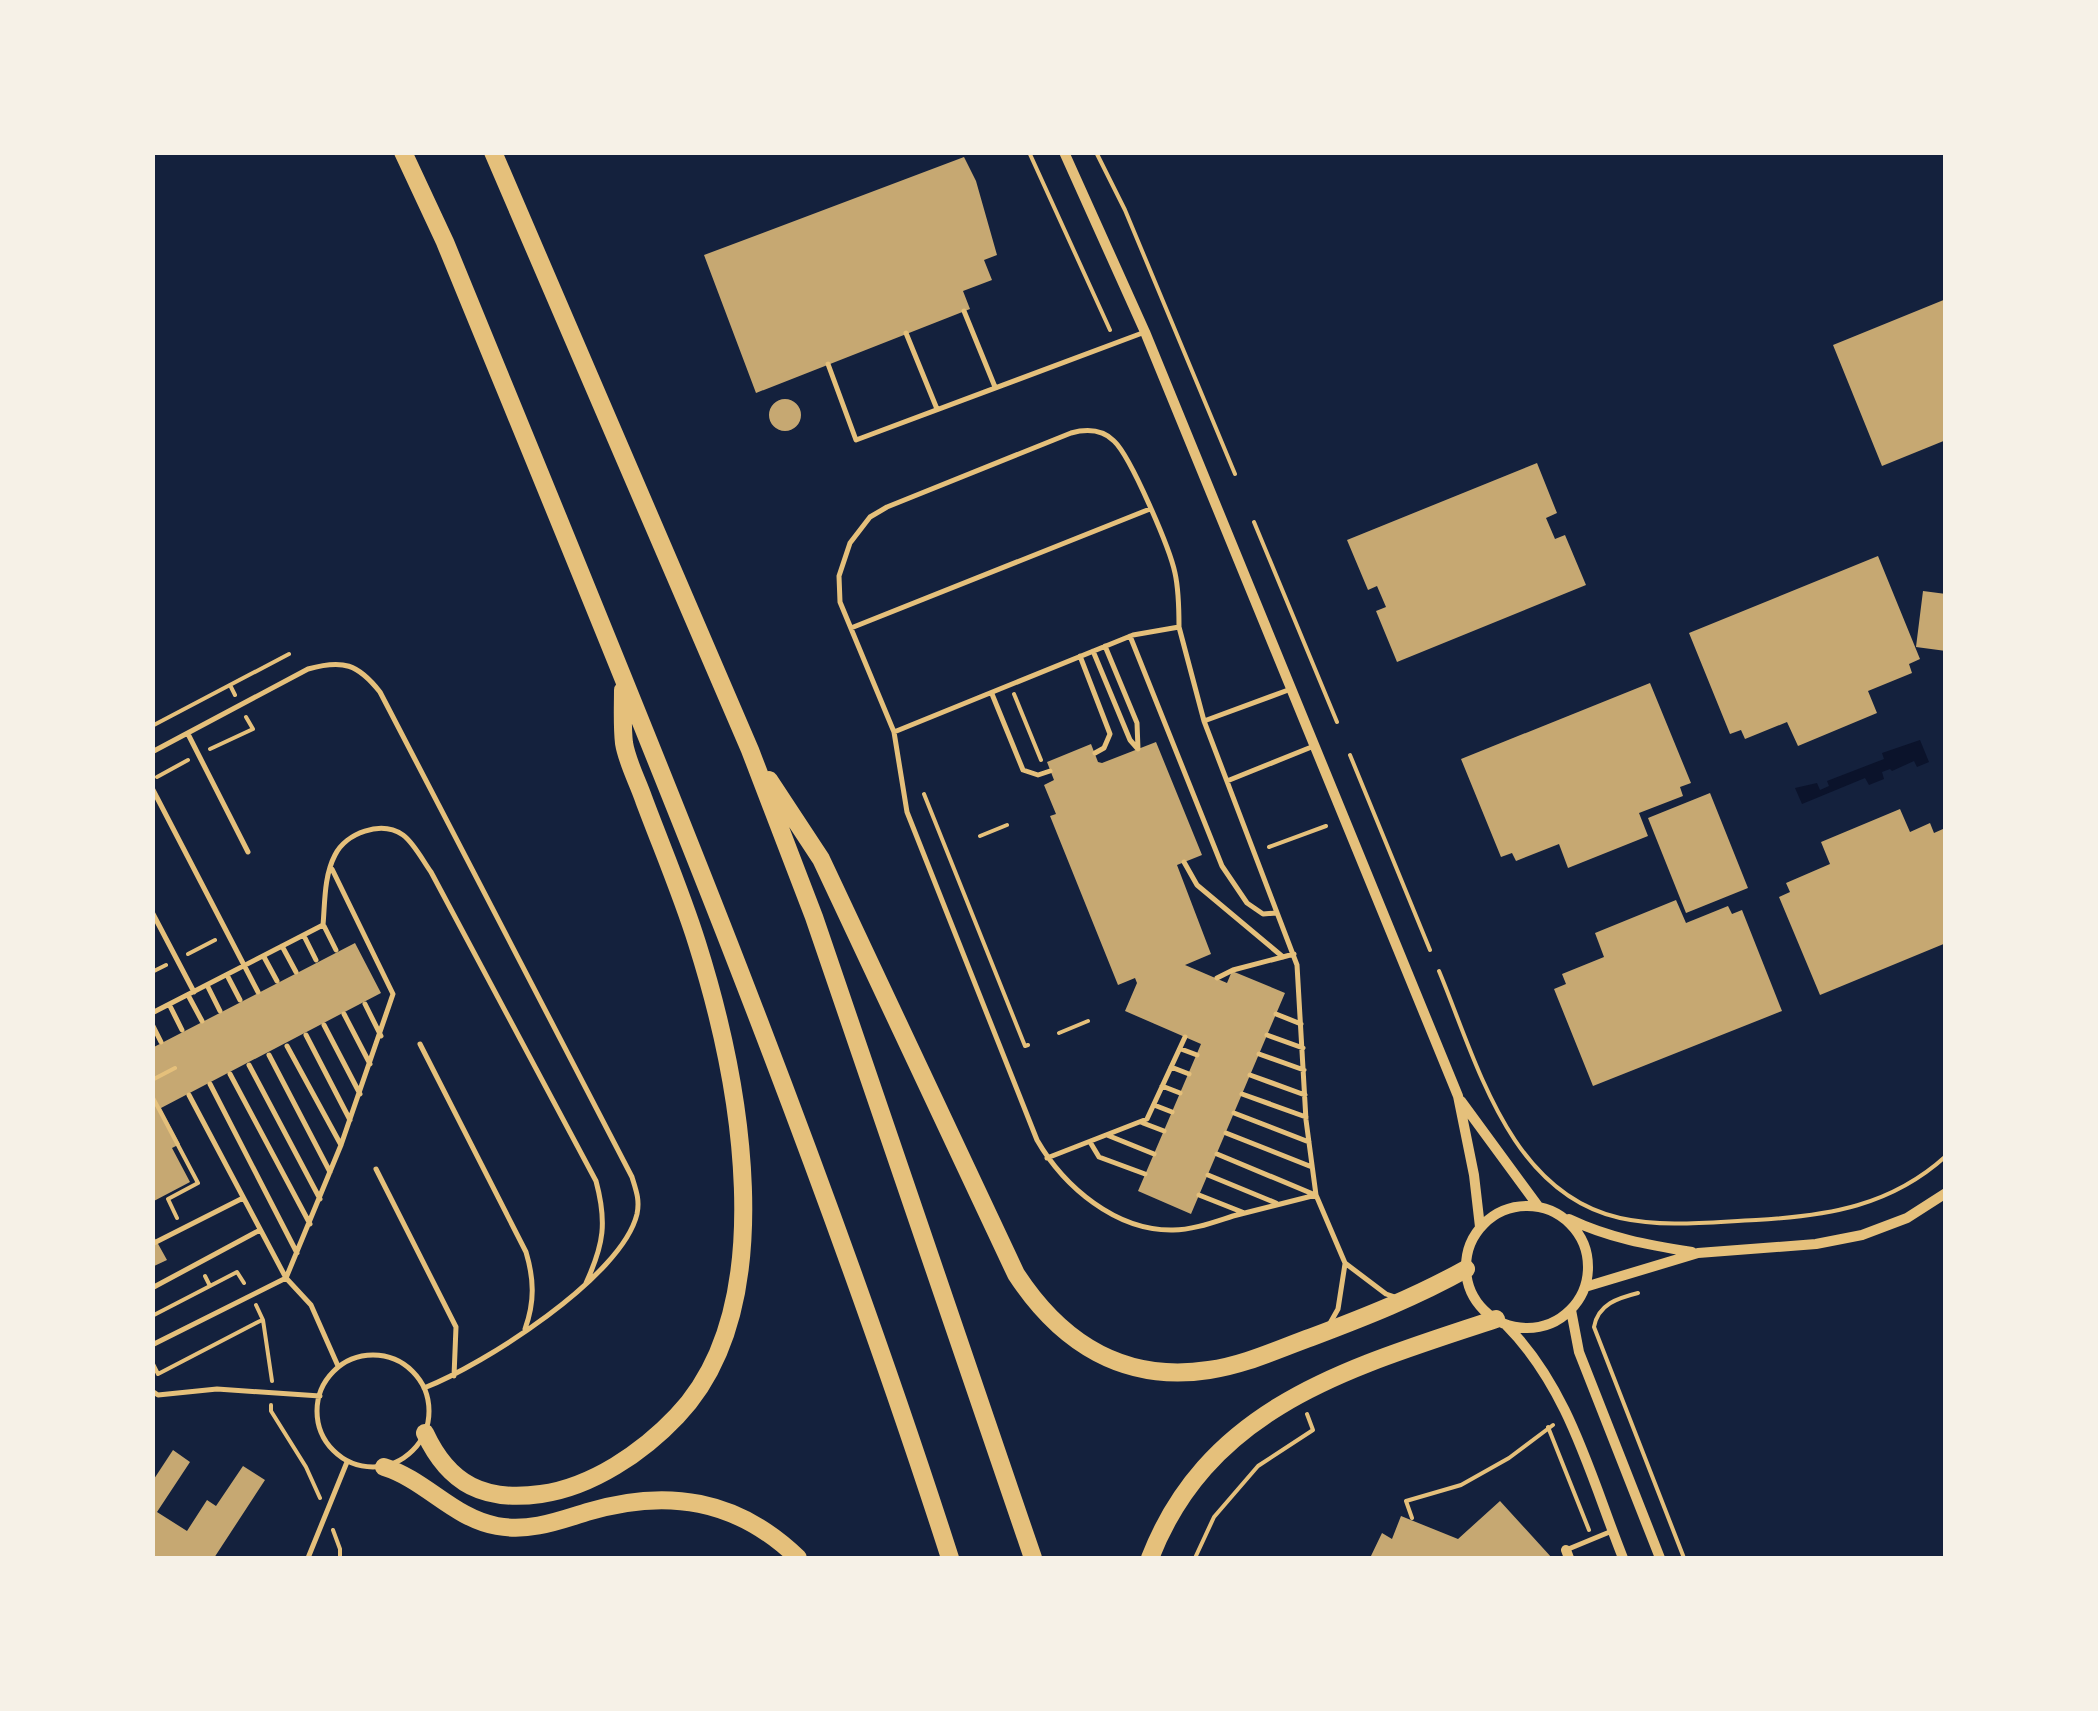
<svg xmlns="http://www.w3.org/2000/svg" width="2098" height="1711" viewBox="0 0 2098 1711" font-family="Merriweather,serif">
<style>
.water{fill:#0b132b}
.building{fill:#c6a872}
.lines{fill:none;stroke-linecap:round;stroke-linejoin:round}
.path{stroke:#e5c07b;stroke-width:4}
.service{stroke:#e5c07b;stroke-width:5}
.minor{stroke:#e5c07b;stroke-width:10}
.motorway{stroke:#e5c07b;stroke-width:18}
</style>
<rect width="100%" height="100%" fill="#14213d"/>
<path class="water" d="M 1920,740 L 1929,762 L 1917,767 L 1914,761 L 1892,771 L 1890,769 L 1882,772 L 1884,779 L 1869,785 L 1865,778 L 1802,804 L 1795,788 L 1817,783 L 1820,790 L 1829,786 L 1827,781 L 1884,759 L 1882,753 Z"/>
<path class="building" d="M 964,157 L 976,181 L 997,255 L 984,260 L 992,280 L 963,291 L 970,309 L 756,393 L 704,255 Z
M 1946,299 L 1946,440 L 1882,466 L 1833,345 Z
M769 415a16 16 0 1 1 32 0a16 16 0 1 1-32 0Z
M 1537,463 L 1557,513 L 1546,518 L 1555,539 L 1565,535 L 1586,585 L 1397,662 L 1376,611 L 1386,607 L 1377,586 L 1368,590 L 1347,540 Z
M 1878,556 L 1920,659 L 1909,664 L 1912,673 L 1868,691 L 1877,713 L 1798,746 L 1787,722 L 1745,739 L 1741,730 L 1730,734 L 1689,633 Z
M 1923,591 L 1946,594 L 1946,651 L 1916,647 Z
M 1650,683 L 1691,783 L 1680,787 L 1683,796 L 1639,813 L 1648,836 L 1568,868 L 1559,844 L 1516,861 L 1512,853 L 1501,857 L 1461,759 Z
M 1156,742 L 1202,855 L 1177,865 L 1211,954 L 1185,965 L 1227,983 L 1232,971 L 1285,993 L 1191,1214 L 1138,1191 L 1201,1044 L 1125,1011 L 1137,983 L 1135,978 L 1118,985 L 1050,816 L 1056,814 L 1044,785 L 1054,780 L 1047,762 L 1091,744 L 1098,762 L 1102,763 Z
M 1710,793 L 1748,888 L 1686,913 L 1648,818 Z
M 1900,809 L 1910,832 L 1930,823 L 1934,833 L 1943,829 L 1946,834 L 1946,943 L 1820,995 L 1779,897 L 1790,892 L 1786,883 L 1830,864 L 1821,842 Z
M 1676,900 L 1686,923 L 1728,906 L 1732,914 L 1742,910 L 1782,1011 L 1593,1086 L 1554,989 L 1566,984 L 1562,974 L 1604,957 L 1595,933 Z
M 355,943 L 381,993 L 161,1108 L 180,1144 L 172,1148 L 190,1182 L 152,1202 L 152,1048 Z
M 152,1233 L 167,1260 L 152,1267 Z
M 173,1450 L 190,1462 L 157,1512 L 187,1531 L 207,1500 L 216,1506 L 243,1466 L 265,1480 L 214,1558 L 152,1558 L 152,1482 Z
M 1500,1501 L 1552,1558 L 1370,1558 L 1382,1533 L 1392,1539 L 1401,1516 L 1458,1539 Z"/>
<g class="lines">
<path class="path" d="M 1029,152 L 1110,330
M 1096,152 L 1125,210 L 1235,474
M 1254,522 L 1337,722
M 230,685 L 235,695
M 1014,694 L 1041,760
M 152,726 L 289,654
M 210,749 L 253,729 L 246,717
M 1350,755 L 1430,950
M 157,777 L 188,760
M 924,794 L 1025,1046 L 1028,1045
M 980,836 L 1007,825
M 1269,847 L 1326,826
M 188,954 L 215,940
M 1439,971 C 1477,1062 1509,1193 1620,1218 C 1665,1228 1711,1222 1756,1220 C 1828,1216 1891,1206 1946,1156
M 152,972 L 166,965
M 1059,1033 L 1088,1021
M 152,1080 L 175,1068
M 152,1096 L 198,1183 L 168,1199 L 177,1218
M 205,1276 L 210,1286 L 237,1272 L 244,1283
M 1638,1293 C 1618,1298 1598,1304 1594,1327 L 1684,1558
M 256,1305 L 263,1320 L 272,1381
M 152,1316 L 210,1286
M 152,1362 L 158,1374 L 260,1321
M 271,1405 L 271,1411 L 306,1467 L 320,1498
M 1548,1427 L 1589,1530
M 1412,1518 L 1406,1501 L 1461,1485 L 1509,1458 L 1553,1425
M 333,1530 L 340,1549 L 340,1558
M 1195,1558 L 1214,1517 L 1258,1466 L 1313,1430 L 1307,1414"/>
<path class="service" d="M 964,311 L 995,387
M 906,333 L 937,409
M 828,364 L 856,440 L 1145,332
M 1179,627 C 1179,609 1179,591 1175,573 C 1170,549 1131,457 1114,441 C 1102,429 1086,429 1071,433 L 887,507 L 870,517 L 850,543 L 839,576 L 840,602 L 894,732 L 907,812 L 1037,1140 C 1064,1187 1116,1231 1173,1230 C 1193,1230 1214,1222 1233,1216 C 1261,1209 1288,1202 1316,1195
M 851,628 L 1150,509
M 1130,636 L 1222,866 L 1247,903 L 1263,914 L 1277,913
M 1105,646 L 1137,723 L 1138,749
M 1093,651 L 1130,740 L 1137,748
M 1080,656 L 1110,734 L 1104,748 L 1095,753
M 992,694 L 1023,770 L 1038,775 L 1050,771
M 1204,721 L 1291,689
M 894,732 L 1133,635 L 1179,627 L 1204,721 L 1297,965 L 1306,1120 L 1316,1195 L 1345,1263 L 1386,1294 L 1398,1298
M 188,734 L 248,852
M 152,752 L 308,669 C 343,659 358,664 380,692 L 632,1177 C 636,1190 640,1200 637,1214 C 622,1277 483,1365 424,1388
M 1227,781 L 1314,746
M 152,788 L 258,992
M 1184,862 L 1197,885 L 1283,957
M 332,869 L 393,994 L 341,1145 L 286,1278 L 311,1305 L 338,1366
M 152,912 L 194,992
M 324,926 L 336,950
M 304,936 L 316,960
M 282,946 L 296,972
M 264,957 L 277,981
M 227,975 L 240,1000
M 1217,978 L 1233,970 L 1294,954
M 208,987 L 220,1011
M 188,995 L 202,1021
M 365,1004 L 381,1036
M 170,1006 L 182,1030
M 152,1013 L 323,925 C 325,902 324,876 335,855 C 346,833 381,820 403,835 C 414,843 423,861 431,872 L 596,1181 C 607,1222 604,1244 586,1283
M 344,1014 L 370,1064
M 1276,1014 L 1301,1024
M 152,1024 L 161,1042
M 324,1025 L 360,1094
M 306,1035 L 350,1120
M 1267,1035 L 1303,1048
M 420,1044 L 526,1252 C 534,1279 535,1301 525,1329
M 287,1046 L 341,1145
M 1181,1049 L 1197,1055
M 1259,1054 L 1304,1070
M 269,1055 L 330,1172
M 249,1065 L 320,1199
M 1171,1067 L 1189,1074
M 230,1074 L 310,1224
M 1250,1075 L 1305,1095
M 210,1084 L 297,1253
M 1162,1086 L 1180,1093
M 1242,1094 L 1306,1117
M 1154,1105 L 1172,1112
M 1234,1113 L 1309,1142
M 1143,1123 L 1164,1131
M 1226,1133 L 1312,1167
M 1107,1135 L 1154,1154
M 1090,1142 L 1099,1157 L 1145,1174
M 1217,1154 L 1313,1194
M 1047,1158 L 1147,1119 L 1185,1037
M 376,1169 L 456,1327 L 454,1376
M 1208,1175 L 1276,1203
M 1199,1195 L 1242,1212
M 152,1244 L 243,1198
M 152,1288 L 260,1230
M 1329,1325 L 1338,1309 L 1345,1264
M 152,1345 L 286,1278 L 189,1095
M317 1411a56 56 0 1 1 112 0a56 56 0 1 1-112 0Z
M 152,1391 L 158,1395 L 217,1389 L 320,1396
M 1566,1550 L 1612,1531
M 308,1558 L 347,1462"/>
<path class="minor" d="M 1064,152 L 1145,332 L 1458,1096 L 1474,1175 L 1480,1227
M 1461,1101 L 1538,1206
M1466 1267a61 61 0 1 1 122 0a61 61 0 1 1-122 0Z
M 1569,1219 C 1609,1238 1648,1245 1692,1252
M 1585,1287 L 1698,1253 L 1816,1244 L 1862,1235 L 1907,1218 L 1946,1193
M 1571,1310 L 1579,1352 L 1660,1558
M 1506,1325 C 1569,1388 1591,1478 1623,1558
M 1566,1550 L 1569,1558"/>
<path class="motorway" d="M 403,152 L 445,242 C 623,677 806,1111 950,1558
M 493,152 L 750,750 L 814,917 L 1033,1558
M 769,780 L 821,859 L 1016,1274 C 1061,1343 1124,1383 1209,1370 C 1245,1365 1278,1349 1312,1337 C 1365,1317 1416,1297 1466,1269
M 425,1433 C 449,1485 485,1502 541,1494 C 592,1487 643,1452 677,1416 C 784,1304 739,1076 697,943 C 682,895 662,848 644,800 C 638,782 627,762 624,743 C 622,726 623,707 623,690
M 384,1467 C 426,1480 453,1518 497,1526 C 529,1532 558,1521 587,1512 C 667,1488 737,1499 798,1558
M 1150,1558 C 1210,1404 1353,1367 1496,1319"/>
</g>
<rect width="2098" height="1711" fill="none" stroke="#f6f1e7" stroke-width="310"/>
</svg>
